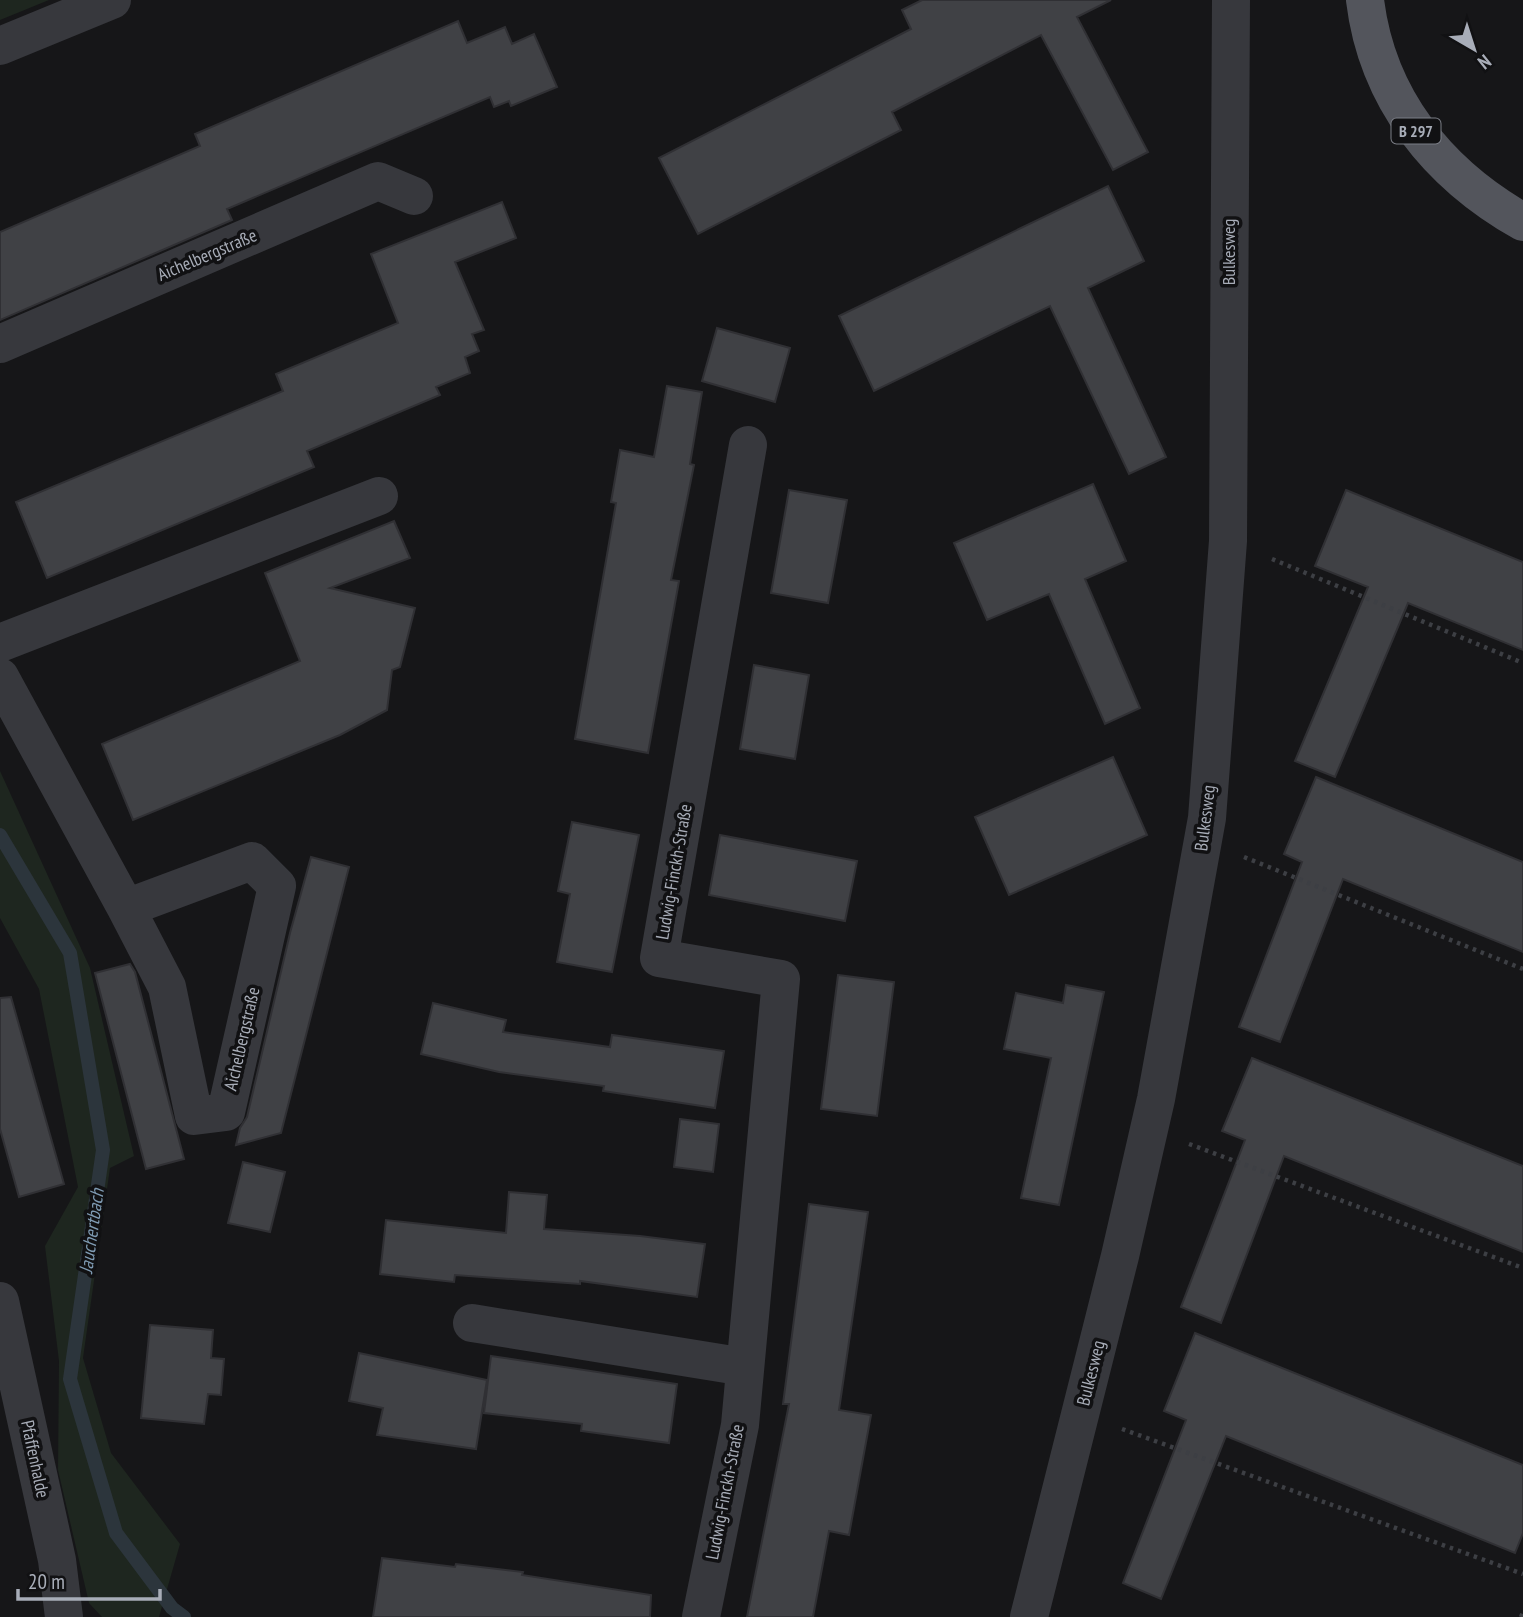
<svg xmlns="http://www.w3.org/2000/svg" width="1523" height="1617" viewBox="0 0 1523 1617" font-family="'PT Sans Narrow',sans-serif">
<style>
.green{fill:#1e261f}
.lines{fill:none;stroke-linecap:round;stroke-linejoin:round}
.stream{stroke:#2c353c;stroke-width:14}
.building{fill:#404145;stroke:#303034;stroke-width:2}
.path{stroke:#3d3f44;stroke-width:4.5;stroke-dasharray:3.5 5;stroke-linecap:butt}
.minor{stroke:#37383d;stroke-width:38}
.major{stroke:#53555c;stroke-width:38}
.labels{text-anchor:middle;stroke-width:7;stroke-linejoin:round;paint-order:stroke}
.shield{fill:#111113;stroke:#7b7e86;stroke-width:2}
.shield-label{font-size:16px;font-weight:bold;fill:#a8adb8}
.street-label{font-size:18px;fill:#a8adb8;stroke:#111113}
.water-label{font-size:19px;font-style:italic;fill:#7f9bb3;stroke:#111113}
</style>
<rect width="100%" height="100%" fill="#161618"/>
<path class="green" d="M 0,0 L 49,0 L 0,20 Z
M 0,771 L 90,968 L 134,1156 L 110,1168 L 83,1358 L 111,1453 L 180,1544 L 159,1617 L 102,1617 L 89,1603 L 58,1470 L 59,1361 L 45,1246 L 78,1187 L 39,989 L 0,918 Z"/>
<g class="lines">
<path class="stream" d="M 0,835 L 70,953 L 103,1150 L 70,1379 L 116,1533 L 172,1608 L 184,1617"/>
</g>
<path class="building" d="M 922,0 L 1111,0 L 1077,17 L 1148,152 L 1113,170 L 1041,35 L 892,112 L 901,130 L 698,234 L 659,158 L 911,29 L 902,10 Z
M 458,21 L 467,43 L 505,27 L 512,44 L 534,34 L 557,87 L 511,106 L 509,101 L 494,107 L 490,97 L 227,209 L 232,220 L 0,320 L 0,232 L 200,146 L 195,134 Z
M 1108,186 L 1144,261 L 1088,288 L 1166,457 L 1129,474 L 1050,306 L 874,391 L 839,316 Z
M 502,202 L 516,238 L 455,262 L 484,330 L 472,334 L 479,351 L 465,357 L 470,373 L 436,387 L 440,395 L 307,451 L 314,467 L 47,578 L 16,502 L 283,391 L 276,374 L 398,323 L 371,254 Z
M 717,328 L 790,348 L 775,402 L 702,381 Z
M 667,386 L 702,392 L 690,464 L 694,465 L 671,580 L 679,581 L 648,753 L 575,739 L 616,503 L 611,502 L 620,450 L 654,457 Z
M 1093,484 L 1126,561 L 1085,579 L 1140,708 L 1105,724 L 1049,594 L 987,620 L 954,543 Z
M 789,490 L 847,500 L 828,603 L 771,593 Z
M 1346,490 L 1523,562 L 1523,650 L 1408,603 L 1335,777 L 1295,761 L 1368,587 L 1315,566 Z
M 394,521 L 410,558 L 330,588 L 415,608 L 400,667 L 392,670 L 387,710 L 340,735 L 133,820 L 102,744 L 300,661 L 265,573 Z
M 754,665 L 809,675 L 795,759 L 740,749 Z
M 1113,757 L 1147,835 L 1009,895 L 975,817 Z
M 1316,777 L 1523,862 L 1523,952 L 1343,879 L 1280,1042 L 1239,1027 L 1302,862 L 1284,854 Z
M 572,822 L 639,835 L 612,972 L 557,962 L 570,894 L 558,891 Z
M 720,835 L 857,861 L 845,921 L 709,895 Z
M 311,857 L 349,867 L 281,1133 L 236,1145 L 240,1128 L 247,1117 L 290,933 Z
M 130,964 L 135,972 L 184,1159 L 146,1169 L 95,973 Z
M 838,975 L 894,982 L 877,1116 L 821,1109 Z
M 1066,985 L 1104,992 L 1059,1205 L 1021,1198 L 1051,1058 L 1004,1049 L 1016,993 L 1063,1003 Z
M 11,997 L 64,1184 L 19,1197 L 0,1129 L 0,998 Z
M 433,1003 L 506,1020 L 503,1032 L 610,1047 L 612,1035 L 724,1051 L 715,1108 L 603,1091 L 604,1086 L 499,1072 L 421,1054 Z
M 1252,1058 L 1523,1166 L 1523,1252 L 1284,1156 L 1221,1323 L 1181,1307 L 1245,1140 L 1222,1131 Z
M 680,1119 L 719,1124 L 713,1172 L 674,1167 Z
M 243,1162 L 285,1172 L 270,1232 L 228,1223 Z
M 509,1192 L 547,1195 L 544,1229 L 640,1236 L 705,1244 L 697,1297 L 580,1281 L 580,1284 L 455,1275 L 454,1282 L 380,1274 L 386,1220 L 506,1233 Z
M 809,1204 L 868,1212 L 839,1410 L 871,1415 L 849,1535 L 829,1531 L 813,1617 L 747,1617 L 789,1404 L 783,1404 Z
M 150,1325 L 213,1330 L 211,1358 L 224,1359 L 221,1395 L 208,1394 L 204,1424 L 141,1418 Z
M 1195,1333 L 1523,1465 L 1523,1533 L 1515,1553 L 1226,1436 L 1161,1599 L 1123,1583 L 1186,1420 L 1164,1411 Z
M 359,1353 L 487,1380 L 476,1449 L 377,1435 L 383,1408 L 349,1401 Z
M 491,1356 L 677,1384 L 669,1443 L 581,1431 L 582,1424 L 484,1413 Z
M 382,1558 L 455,1567 L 456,1564 L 523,1572 L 522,1575 L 651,1595 L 650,1617 L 373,1617 Z"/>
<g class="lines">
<path class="path" d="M 1272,559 L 1523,663
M 1244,857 L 1523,969
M 1189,1144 L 1523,1268
M 1122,1429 L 1523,1574
M 1521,1617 L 1523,1612"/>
<path class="minor" d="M 0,46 L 112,0
M 0,344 L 378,181 L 414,196
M 0,643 L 379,496
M 0,677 L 126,908 L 167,987 L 194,1116 L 226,1112 L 277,886 L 252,861 L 126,908
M 0,1301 L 57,1560 L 64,1617
M 472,1323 L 745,1367
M 701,1617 L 740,1425 L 781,979 L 659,958 L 748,445
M 1029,1617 L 1120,1256 L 1156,1099 L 1207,818 L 1228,541 L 1231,0"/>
<path class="major" d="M 1365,0 C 1377,99 1438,174 1523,222"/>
</g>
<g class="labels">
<rect class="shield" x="1391.5" y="118.5" width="49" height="25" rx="5"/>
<g class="shield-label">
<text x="1416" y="137">B 297</text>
</g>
<g class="street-label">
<text transform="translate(1229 252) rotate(-90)" y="6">Bulkesweg</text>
<text transform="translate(207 255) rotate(-23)" y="6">Aichelbergstraße</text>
<text transform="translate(1205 818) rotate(-83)" y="6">Bulkesweg</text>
<text transform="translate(674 872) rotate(-80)" y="6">Ludwig-Finckh-Straße</text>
<text transform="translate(242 1039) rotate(-77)" y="6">Aichelbergstraße</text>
<text transform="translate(1091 1373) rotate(-76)" y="6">Bulkesweg</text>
<text transform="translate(35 1459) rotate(78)" y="6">Pfaffenhalde</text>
<text transform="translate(725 1492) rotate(-79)" y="6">Ludwig-Finckh-Straße</text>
</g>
<g class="water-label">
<text transform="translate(91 1231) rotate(-82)" y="7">Jauchertbach</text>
</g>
</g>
<g transform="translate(1474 49) rotate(141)" stroke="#111113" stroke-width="5" paint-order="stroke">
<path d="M0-5L12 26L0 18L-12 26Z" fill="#a8adb8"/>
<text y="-10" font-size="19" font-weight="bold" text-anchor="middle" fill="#a8adb8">N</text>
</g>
<path d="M18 1589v10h142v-10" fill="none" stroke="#a8adb8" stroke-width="3.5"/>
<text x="28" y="1589" font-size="21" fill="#a8adb8" stroke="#111113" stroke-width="5" paint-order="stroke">20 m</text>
</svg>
